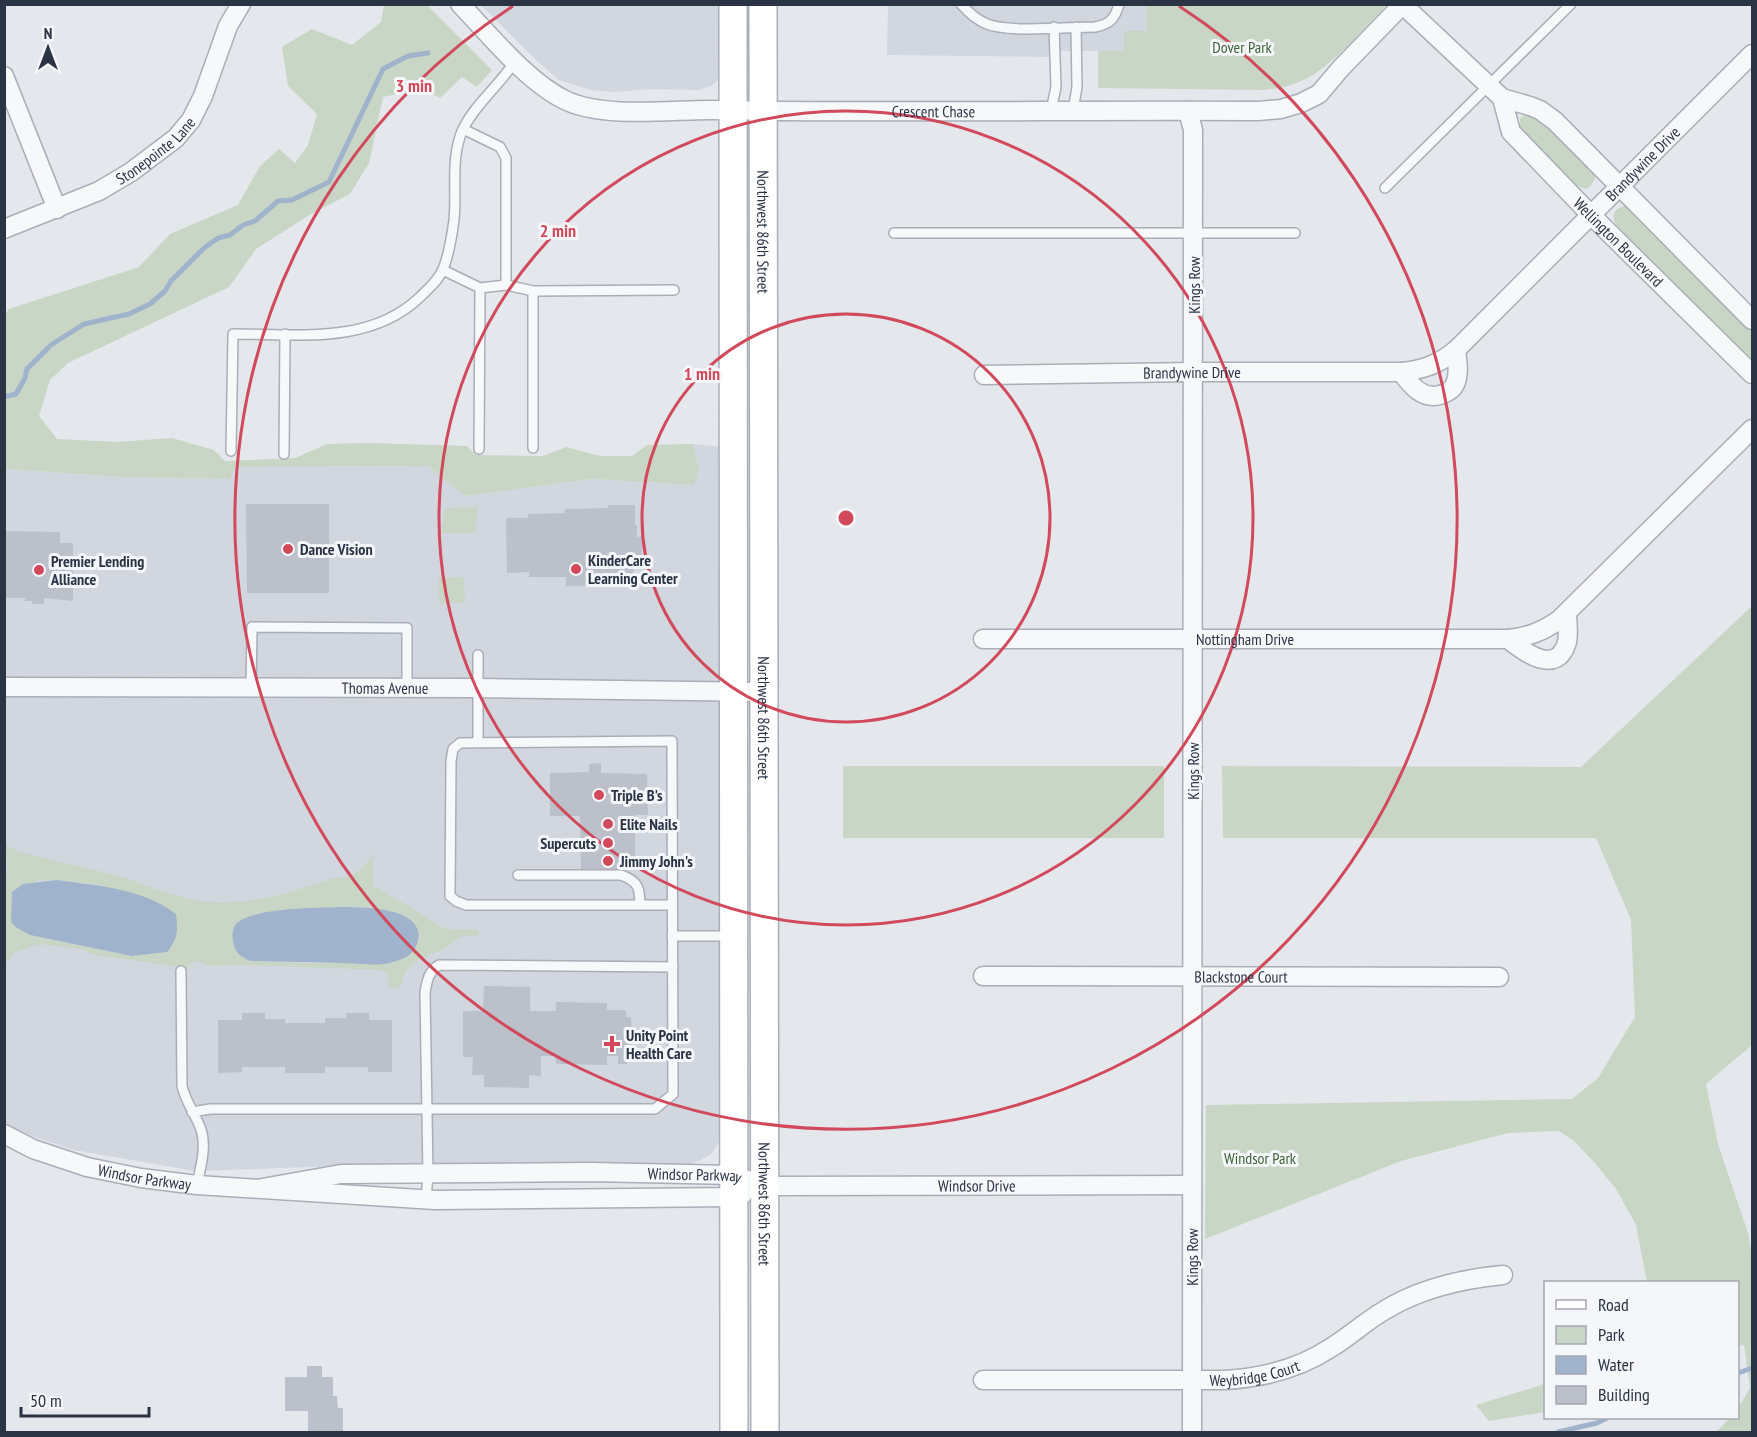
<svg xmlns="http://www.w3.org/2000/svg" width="1757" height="1437" viewBox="0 0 1757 1437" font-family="'PT Sans Narrow',sans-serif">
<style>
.built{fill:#d2d6de}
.green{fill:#c9d6c5;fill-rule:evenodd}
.water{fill:#9fb4cc}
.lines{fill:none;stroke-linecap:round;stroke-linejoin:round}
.stream{stroke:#9fb4cc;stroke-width:5}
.building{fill:#bbc0ca}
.lane-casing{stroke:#a9aeb7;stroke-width:12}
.street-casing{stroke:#a9aeb7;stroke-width:21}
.secondary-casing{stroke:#a9aeb7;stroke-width:30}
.lane{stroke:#f7f8fa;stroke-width:9}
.street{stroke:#f7f8fa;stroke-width:18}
.secondary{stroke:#fff;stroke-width:27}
.ring{fill:none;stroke:#d1495b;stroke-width:3}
.poi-dot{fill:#d1495b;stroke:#f4f6f9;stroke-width:2}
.labels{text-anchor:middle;stroke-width:6;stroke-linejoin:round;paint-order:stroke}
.park-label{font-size:16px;fill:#3f6138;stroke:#f4f6f9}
.street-label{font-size:16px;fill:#2b3445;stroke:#f4f6f9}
.poi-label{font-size:16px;font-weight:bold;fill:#2b3445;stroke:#f4f6f9;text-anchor:start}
.centre{fill:#d1495b;stroke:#f4f6f9;stroke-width:3}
.ring-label{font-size:18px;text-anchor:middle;font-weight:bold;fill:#d1495b;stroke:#f4f6f9;stroke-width:6;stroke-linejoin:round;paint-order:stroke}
</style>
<rect width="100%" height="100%" fill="#e4e7ec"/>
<path class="built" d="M 481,5 L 725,5 L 721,78 L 711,86 L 698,90 L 653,89 L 614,92 L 591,90 L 559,80 L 534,58 Z
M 888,5 L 1147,5 L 1147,31 L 1124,51 L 1051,51 L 1050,57 L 887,55 Z
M 693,444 L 722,447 L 722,1138 L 712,1153 L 701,1160 L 689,1164 L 399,1164 L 195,1171 L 74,1150 L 5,1127 L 5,469 L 121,477 L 230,479 L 236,467 L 428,466 L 465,496 L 592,479 L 693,485 L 699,469 Z"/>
<path class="green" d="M 384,5 L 427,5 L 492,70 L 477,87 L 462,77 L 440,98 L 422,89 L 383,97 L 369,163 L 350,194 L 311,214 L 256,249 L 229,287 L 68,363 L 50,380 L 39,416 L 57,439 L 116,442 L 172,438 L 214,450 L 225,461 L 295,458 L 327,444 L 369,443 L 467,446 L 476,455 L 543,456 L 566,447 L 600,456 L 632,456 L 647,445 L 693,444 L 699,469 L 694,485 L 592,479 L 465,496 L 428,466 L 236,467 L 230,479 L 121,477 L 5,469 L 4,315 L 9,309 L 139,267 L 170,234 L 238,205 L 260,166 L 279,149 L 295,163 L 308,145 L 317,114 L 288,86 L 282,47 L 312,29 L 352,45 L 381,22 Z
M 1147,5 L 1147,4 L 1387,5 C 1364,27 1329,71 1299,82 C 1288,87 1276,89 1263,90 L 1098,88 L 1098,51 L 1124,51 L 1124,31 L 1147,31 Z
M 1526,113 L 1535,113 L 1595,173 L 1595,178 L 1590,187 L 1585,189 L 1575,185 L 1522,132 L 1520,128 L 1520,119 Z
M 1625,206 L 1633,209 L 1752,329 L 1752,362 L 1616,225 C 1611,216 1614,208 1625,206 Z
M 478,507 L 475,533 L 441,533 L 445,508 Z
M 464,577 L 465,603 L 439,603 L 438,578 Z
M 1752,606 L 1752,1045 L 1706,1084 L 1718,1144 L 1748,1233 L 1752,1255 L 1752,1432 L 1716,1432 L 1730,1418 L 1738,1418 L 1738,1408 L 1750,1388 L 1744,1345 L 1738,1346 L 1738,1282 L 1647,1282 L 1636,1225 L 1616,1189 L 1595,1163 L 1573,1140 L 1559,1131 L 1508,1133 L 1401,1161 L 1205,1239 L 1206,1105 L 1572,1099 L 1598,1078 L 1635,1017 L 1631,920 L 1596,838 L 1223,838 L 1222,766 L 1581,767 Z
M 843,766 L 1164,766 L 1164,838 L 843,838 Z
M 5,844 L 17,851 C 48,860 79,866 111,874 C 137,881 163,893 190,899 C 232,909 281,896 321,882 C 350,872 353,885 373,853 L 373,887 L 377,887 L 442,927 L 453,930 L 475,929 L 479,931 L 479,935 L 460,937 L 449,946 L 416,961 L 405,972 L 402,983 L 397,989 L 390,987 L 387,973 L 383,970 L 239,965 L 210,966 L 198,961 L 194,962 L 187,968 L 95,955 L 81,949 L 38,944 L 14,953 L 5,964 L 4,880 C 11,867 5,858 5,844 ZM 57,880 L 100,885 L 132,956 L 30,935 L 17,928 L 11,922 L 36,881 ZM 366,907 L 411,955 L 392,963 L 295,963 L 250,961 L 301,909 Z
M 1545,1384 L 1545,1412 L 1489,1421 L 1476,1405 Z"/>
<path class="water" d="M 57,880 C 98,886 142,888 176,914 C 178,932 178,938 167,952 L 132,956 L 30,935 L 17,928 L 11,922 L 12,892 L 23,884 Z
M 338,907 C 359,907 430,906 417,944 C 414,954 403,960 393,962 C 378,967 358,963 342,963 C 311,962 281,962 250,961 C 240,956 234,952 233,941 C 232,935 232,928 237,923 C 253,908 315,908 338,907 Z"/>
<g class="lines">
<path class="stream" d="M 4,397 L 16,394 L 25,378 L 27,369 L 51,345 L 84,324 L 129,314 L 150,304 L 165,291 L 171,281 L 204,248 L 218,238 L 230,235 L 243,225 L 255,221 L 278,201 L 292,200 L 329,182 L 383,69 L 408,56 L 428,53
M 1738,1373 L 1752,1368
M 1558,1432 L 1597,1423 L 1607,1418"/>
</g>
<path class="building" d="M 246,504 L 329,504 L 329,593 L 247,593 Z
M 608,505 L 635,505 L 635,525 L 637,525 L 637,537 L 642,536 L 642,555 L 637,555 L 637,567 L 633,567 L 634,585 L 566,586 L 566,577 L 529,577 L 529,572 L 507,573 L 506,518 L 528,518 L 528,514 L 565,513 L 565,509 L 608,508 Z
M 4,531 L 60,532 L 60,543 L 73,543 L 73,601 L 44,598 L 44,604 L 32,604 L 32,601 L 25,601 L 25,598 L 4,598 Z
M 601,763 L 601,773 L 647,774 L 648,815 L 635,815 L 635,870 L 581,871 L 580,816 L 550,816 L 550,773 L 589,772 L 589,764 Z
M 484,986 L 530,987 L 530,1011 L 556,1011 L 556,1002 L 607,1003 L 607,1010 L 626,1010 L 626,1017 L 631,1017 L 632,1034 L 631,1051 L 627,1051 L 627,1064 L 618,1064 L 618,1056 L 607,1056 L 607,1065 L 556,1064 L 556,1056 L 541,1056 L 541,1076 L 529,1075 L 529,1088 L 484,1087 L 484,1075 L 472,1075 L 473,1057 L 463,1057 L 463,1011 L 483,1011 Z
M 242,1013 L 265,1013 L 265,1019 L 285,1019 L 285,1023 L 325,1023 L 325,1018 L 346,1018 L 346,1013 L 369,1013 L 369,1020 L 392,1020 L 392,1072 L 368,1072 L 368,1067 L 325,1067 L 325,1073 L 285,1073 L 285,1067 L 242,1067 L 242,1072 L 218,1073 L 218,1020 L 242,1020 Z
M 307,1366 L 322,1366 L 322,1377 L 333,1377 L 333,1396 L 337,1396 L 338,1408 L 343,1408 L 343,1431 L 308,1432 L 308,1411 L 285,1411 L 285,1377 L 307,1377 Z"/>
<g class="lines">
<g class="lane-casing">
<path id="lane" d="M 961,4 C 968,12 977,20 987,24 C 1010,33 1068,27 1095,27 C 1110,24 1115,19 1119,4
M 1051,111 L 1056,87 L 1054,27
M 1073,111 L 1077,87 L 1076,27
M 463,129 L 500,147 L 506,158 L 506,285 L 533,291 L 674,290
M 1385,188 L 1571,4
M 894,233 L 1295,233
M 443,270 L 480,288 L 506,285
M 533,291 L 533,448
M 479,449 L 480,288
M 231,451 L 233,334 C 298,334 370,345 420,297 C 428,289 439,280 443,269 C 449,255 452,235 454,220 C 457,191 450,157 463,129 C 476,103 500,85 515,61
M 284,454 L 285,334
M 251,687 L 252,627 L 407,628 L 407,687
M 478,742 L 478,655
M 518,875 L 621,875 C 638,881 640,888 640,905
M 672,936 L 730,936
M 181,971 L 182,1086 C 186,1104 198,1117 202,1133 C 206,1150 200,1169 197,1185
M 192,1112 L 210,1109 L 655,1109 L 673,1094 L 672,741 L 460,743 L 453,749 L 451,761 L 450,896 L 456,901 L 466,905 L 672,905
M 426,1200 L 428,1174 L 425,993 C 427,981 428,972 439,965 L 673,967"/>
</g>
<g class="street-casing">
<g id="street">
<path id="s1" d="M 460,4 C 490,35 528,83 567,101 C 604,118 669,110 711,110 C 893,113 1076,110 1258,111 L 1281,109 L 1301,103 L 1319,94 L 1341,68 L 1403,4"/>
<path d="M 1403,5 L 1502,98 L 1530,106 L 1540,110 L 1555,121 L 1752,320"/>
<path d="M 4,76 L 57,209"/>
<path id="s2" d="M 1502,98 L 1511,132 L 1591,215 L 1752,374"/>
<path d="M 1188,111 L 1193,130 L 1192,1432"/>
<path id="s3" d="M 4,229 L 99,191 L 131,172 L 176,138 L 191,120 L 203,96 L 228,26 L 241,4"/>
<path d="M 1401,372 C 1411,385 1422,400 1440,395 C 1446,393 1453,390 1455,384 C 1460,374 1457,360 1456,350"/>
<path id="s4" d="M 984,375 L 1194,372 L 1401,372 C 1423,370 1439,364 1456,350 L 1752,54"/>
<path id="s5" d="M 983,639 L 1508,639 C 1529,637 1543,631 1559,620 L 1752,429"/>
<path d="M 1508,639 C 1524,652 1557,677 1567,642 C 1569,633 1567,622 1567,613"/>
<path id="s6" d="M 4,687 L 478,688 L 765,692"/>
<path id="s7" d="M 983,976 L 1499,977"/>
<path id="s8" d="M 4,1134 L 33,1149 L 87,1167 L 141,1178 L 197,1185 L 435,1200 L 734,1197 L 743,1194"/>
<path id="s9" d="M 262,1188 L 341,1174 L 591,1172 L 734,1175 L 764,1186 L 1192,1185"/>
<path id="s10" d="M 983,1380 L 1224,1380 C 1263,1378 1299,1369 1332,1347 C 1350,1336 1366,1321 1385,1310 C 1421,1288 1461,1279 1503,1275"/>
</g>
</g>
<g class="secondary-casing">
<g id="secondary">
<path d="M 733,4 L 734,1432"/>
<path id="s11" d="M 763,4 L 765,1432"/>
</g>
</g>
<use href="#lane" class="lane"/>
<use href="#street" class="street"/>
<use href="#secondary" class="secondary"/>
</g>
<g class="ring">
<circle cx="846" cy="518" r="204"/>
<circle cx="846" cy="518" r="407"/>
<path d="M1179 6A611 611 0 1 1 513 6"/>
</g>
<g class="poi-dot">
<circle cx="288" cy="549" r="6"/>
<circle cx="576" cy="569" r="6"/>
<circle cx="39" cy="570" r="6"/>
<circle cx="599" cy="795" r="6"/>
<circle cx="608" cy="824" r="6"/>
<circle cx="608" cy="843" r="6"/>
<circle cx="608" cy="861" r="6"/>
<path d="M609 1035h6v6h6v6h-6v6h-6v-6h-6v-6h6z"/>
</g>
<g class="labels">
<g class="park-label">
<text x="1242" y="53">Dover Park</text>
<text x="1260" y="1164">Windsor Park</text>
</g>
<g class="street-label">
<text dy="6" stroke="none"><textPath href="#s1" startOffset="513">Crescent Chase</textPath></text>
<text dy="6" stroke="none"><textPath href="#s3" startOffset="172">Stonepointe Lane</textPath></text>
<text dy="6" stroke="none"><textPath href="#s4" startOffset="741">Brandywine Drive</textPath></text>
<text dy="6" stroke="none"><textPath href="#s11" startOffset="228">Northwest 86th Street</textPath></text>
<text dy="6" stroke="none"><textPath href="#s2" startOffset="189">Wellington Boulevard</textPath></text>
<text transform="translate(1194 285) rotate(-90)" y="6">Kings Row</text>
<text dy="6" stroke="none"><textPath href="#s4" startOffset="208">Brandywine Drive</textPath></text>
<text dy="6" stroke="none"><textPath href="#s5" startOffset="262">Nottingham Drive</textPath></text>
<text dy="6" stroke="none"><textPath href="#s6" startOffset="381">Thomas Avenue</textPath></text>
<text dy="6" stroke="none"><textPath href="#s11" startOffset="714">Northwest 86th Street</textPath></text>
<text transform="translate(1193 771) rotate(-90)" y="6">Kings Row</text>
<text dy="6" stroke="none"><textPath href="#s7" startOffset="258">Blackstone Court</textPath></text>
<text dy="6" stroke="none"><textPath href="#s8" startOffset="148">Windsor Parkway</textPath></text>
<text dy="6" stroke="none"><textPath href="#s9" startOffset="434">Windsor Parkway</textPath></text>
<text dy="6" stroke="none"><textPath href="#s9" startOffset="718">Windsor Drive</textPath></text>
<text dy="6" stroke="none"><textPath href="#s11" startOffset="1200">Northwest 86th Street</textPath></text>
<text transform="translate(1192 1257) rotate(-90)" y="6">Kings Row</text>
<text dy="6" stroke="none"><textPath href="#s10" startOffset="272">Weybridge Court</textPath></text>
</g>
<g class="poi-label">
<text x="300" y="555">Dance Vision</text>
<text x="588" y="566">KinderCare<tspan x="588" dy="18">Learning Center</tspan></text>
<text x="51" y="567">Premier Lending<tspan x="51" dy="18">Alliance</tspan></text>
<text x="611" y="801">Triple B's</text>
<text x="620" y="830">Elite Nails</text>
<text x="596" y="849" text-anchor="end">Supercuts</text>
<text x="620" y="867">Jimmy John's</text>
<text x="626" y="1041">Unity Point<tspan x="626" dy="18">Health Care</tspan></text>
</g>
</g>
<circle cx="846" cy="518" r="9" class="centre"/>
<g class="ring-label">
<text x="414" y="92">3 min</text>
<text x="558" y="237">2 min</text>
<text x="702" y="380">1 min</text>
</g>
<rect width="1757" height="1437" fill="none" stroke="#2b3445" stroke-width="12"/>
<rect x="1544" y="1281" width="195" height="138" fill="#f4f6f9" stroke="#a4a8b1" stroke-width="1.5"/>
<rect x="1556" y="1300" width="30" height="9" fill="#ffffff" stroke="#a4a8b1" stroke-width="1.5"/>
<text x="1598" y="1311" font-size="18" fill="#2b3445">Road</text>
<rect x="1556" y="1326" width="30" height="18" fill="#c9d6c5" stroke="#a4a8b1" stroke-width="1.5"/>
<text x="1598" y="1341" font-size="18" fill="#2b3445">Park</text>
<rect x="1556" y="1356" width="30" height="18" fill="#9fb4cc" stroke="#a4a8b1" stroke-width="1.5"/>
<text x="1598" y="1371" font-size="18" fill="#2b3445">Water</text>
<rect x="1556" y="1386" width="30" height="18" fill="#bbc0ca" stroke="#a4a8b1" stroke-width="1.5"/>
<text x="1598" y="1401" font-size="18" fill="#2b3445">Building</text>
<g transform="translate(48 48)" stroke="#f4f6f9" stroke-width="4.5" paint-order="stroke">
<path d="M0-4.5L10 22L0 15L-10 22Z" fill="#2b3445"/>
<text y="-9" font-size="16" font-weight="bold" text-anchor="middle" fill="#2b3445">N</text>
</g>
<path d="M21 1407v9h128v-9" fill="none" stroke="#2b3445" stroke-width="3"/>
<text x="30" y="1407" font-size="18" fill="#2b3445" stroke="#f4f6f9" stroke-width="4.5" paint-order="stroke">50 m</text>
</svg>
